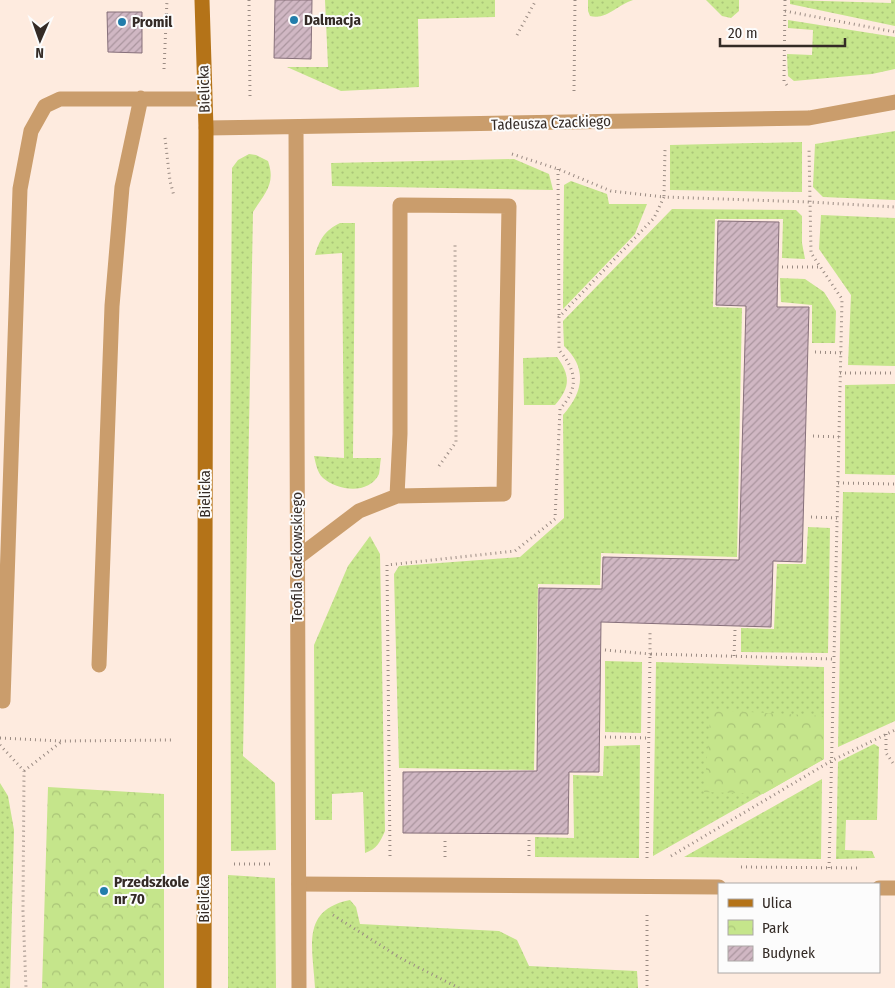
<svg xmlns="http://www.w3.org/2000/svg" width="895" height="988" viewBox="0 0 895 988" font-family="'Fira Sans Condensed',sans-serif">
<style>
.grass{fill:url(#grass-dots)}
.park{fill:url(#park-crowns)}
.building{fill:url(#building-hatch);stroke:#87707b}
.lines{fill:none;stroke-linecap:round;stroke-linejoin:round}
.path{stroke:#9a8b83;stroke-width:3;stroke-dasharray:1 4;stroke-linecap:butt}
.lane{stroke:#ca9d6c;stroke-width:15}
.street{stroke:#ca9d6c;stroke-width:15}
.secondary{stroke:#b47318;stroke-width:15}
.poi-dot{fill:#227dab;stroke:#fcfcfc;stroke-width:2}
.labels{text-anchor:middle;stroke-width:4;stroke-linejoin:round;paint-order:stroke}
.poi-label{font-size:15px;font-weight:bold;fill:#342b26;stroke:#fcfcfc;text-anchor:start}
.street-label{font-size:15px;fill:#342b26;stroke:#fcfcfc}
</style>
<defs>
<pattern id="grass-dots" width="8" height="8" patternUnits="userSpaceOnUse" patternTransform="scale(1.25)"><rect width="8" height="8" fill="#c5e58b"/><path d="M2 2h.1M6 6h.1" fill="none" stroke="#aac578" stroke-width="1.8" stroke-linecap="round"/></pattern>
<pattern id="park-crowns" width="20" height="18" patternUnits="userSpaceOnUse" patternTransform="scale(1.25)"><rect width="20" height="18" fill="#c5e58b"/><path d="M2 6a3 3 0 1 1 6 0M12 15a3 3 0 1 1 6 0" fill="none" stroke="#aac578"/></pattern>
<pattern id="building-hatch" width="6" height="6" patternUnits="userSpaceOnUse" patternTransform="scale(1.25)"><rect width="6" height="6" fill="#d0b7c3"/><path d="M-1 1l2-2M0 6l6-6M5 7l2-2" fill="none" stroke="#aa959e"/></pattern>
</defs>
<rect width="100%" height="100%" fill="#feebdf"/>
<path class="grass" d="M 325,0 L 495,0 L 495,17 L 418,19 L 419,87 L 341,91 L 287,67 L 328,67 Z
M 588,0 L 633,0 C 617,5 607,20 590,16 L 588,11 Z
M 706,0 L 739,0 L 739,11 L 731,18 L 722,16 Z
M 790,0 L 891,3 L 891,0 L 895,0 L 895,26 L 790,4 Z
M 788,20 L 895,37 L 895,69 L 872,74 L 794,81 L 788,76 L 787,54 L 812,55 L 813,30 L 788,28 Z
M 895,131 L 895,200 L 823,197 L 813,187 L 815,144 Z
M 802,142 L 802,192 L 670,190 L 670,145 Z
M 249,154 L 256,155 L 268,161 C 276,184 265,193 253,212 L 243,756 L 275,783 L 276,850 L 231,851 L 230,463 L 232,168 L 238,160 Z
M 514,159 L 549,174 L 553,190 L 332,186 L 331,163 Z
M 571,181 L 607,194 L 609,204 L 647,204 L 635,234 L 563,309 L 564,185 Z
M 672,209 L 796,210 L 802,216 L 802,243 L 805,259 L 782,258 L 783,219 L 715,219 L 713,307 L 742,308 L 737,557 L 601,553 L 600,585 L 538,584 L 534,770 L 399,768 L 394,574 L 399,566 L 520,557 L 564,518 L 563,415 C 583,392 588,369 564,346 L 563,321 Z
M 821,215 L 895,218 L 895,366 L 848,365 L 851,295 L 819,249 Z
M 340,223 L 355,223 L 353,458 L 381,458 C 380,463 380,469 379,474 C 369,495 338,491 323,478 C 317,472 316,464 314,456 L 344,458 L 342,253 L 315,255 C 320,239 324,231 340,223 Z
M 780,278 L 805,279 L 824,292 L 836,311 L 835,343 L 812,343 L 812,305 L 781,302 Z
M 557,357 C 571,376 570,388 555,405 L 524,405 L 523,358 Z
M 895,384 L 895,475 L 845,474 L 845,385 Z
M 843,492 L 895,493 L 895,721 L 838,747 Z
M 808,527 L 830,528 L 828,653 L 741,652 L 741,628 L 774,629 L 777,564 L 806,564 Z
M 370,536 L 380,554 L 385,831 C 380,842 377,849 365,853 L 363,792 L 332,794 L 332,820 L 315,820 L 314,645 L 348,566 Z
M 605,661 L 642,662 L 641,733 L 605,732 Z
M 656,662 L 824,667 L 824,759 L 653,856 Z
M 874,744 L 879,747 L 877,820 L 846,820 L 845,850 L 872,851 L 875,858 L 836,859 L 838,762 Z
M 640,745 L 639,858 L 535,857 L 535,837 L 574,838 L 573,775 L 603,776 L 604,746 Z
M 822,779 L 821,859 L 684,857 Z
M 0,783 L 8,796 L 14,830 L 10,988 L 0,988 Z
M 228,875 L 275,878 L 276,988 L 228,988 Z
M 350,900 L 356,907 L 360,924 L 499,931 L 517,940 L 529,966 L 637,971 L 638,988 L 315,988 C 313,948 300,910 350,900 Z"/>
<path class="park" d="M 711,710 L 824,716 L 824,759 L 763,794 L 704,792 Z
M 48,787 L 164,794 L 164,988 L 42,988 Z"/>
<path class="building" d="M 275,0 L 312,0 L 311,59 L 274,58 Z
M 107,12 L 142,12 L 142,53 L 108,52 Z
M 718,221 L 779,222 L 777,307 L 809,307 L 802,562 L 773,561 L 771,627 L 601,622 L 599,772 L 569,772 L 568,834 L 403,833 L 403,772 L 537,771 L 539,588 L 602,589 L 603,557 L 739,560 L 746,306 L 716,305 Z"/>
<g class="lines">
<path class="path" d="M 249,0 L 250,97
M 785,0 L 784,81 L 789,88
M 785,11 L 895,32
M 517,35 L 536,0
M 164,69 L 167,0
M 574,91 L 575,0
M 165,138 L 170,181 L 174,196
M 512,154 L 558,169 L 611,191 L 664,197 L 665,150
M 558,169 L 559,316
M 782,267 L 820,267
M 815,352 L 841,353
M 840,373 L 895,373
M 813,436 L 839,437
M 439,466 L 456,442 L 455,242
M 838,483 L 895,484
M 811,517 L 837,518
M 605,650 L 650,654 L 650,630
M 734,656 L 735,630
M 886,734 L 886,753 L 895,766
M 605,737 L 648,738
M 0,738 L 61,741 L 174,740
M 0,745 L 24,771 L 23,911 L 26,988
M 24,771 L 61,742
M 390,856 L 387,565 L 515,551 L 555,519 L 560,409 C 579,388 577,371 559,350 L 559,317 L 654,218 L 664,197 L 809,202 L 895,207
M 529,856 L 529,839
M 671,856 L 831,761 L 895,730
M 445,857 L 445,837
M 647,858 L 650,654 L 834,659 L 842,299 L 811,253 L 809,148
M 234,864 L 270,864
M 741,867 L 857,868
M 829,868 L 834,659
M 333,915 L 402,959 L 459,988
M 647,915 L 647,988"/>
<path class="lane" d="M 297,558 L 359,511 L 397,496 L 400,434 L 400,205 L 509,206 L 504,494 L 397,496
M 99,665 L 112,306 L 122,187 L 141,98
M 3,701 L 20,189 L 31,131 L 45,106 L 60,99 L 204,99
M 299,884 L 719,887
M 879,888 L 895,888"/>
<path class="street" d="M 296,127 L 299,988
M 206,128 L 809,118 L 895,102"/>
<path class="secondary" d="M 202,0 L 206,128 L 204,988"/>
</g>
<g class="poi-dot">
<circle cx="294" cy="20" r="5"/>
<circle cx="122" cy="22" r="5"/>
<circle cx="104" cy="891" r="5"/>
</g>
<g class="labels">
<g class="poi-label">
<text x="304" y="25">Dalmacja</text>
<text x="132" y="27">Promil</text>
<text x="114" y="887">Przedszkole<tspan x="114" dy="17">nr 70</tspan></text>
</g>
<g class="street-label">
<text transform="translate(204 89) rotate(-92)" y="5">Bielicka</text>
<text transform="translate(551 123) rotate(-2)" y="5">Tadeusza Czackiego</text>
<text transform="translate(205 494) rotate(-90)" y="5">Bielicka</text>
<text transform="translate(297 557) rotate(-90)" y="5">Teofila Gackowskiego</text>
<text transform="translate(204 899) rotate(-90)" y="5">Bielicka</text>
</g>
</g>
<rect x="718" y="883" width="162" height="90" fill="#fcfcfc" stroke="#aca8a6"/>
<rect x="728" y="899" width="25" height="8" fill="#b47318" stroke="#aca8a6"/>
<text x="762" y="908" font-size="15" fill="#342b26">Ulica</text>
<rect x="728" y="920" width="25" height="15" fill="url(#park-crowns)" stroke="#aca8a6"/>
<text x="762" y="933" font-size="15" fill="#342b26">Park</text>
<rect x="728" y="946" width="25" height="15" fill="url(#building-hatch)" stroke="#aca8a6"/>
<text x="762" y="958" font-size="15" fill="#342b26">Budynek</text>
<g transform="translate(40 40) rotate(182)" stroke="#fcfcfc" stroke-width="4" paint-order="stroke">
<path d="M0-4L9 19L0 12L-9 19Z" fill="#342b26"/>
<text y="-8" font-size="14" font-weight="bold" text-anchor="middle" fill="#342b26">N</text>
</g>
<path d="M720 38v8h125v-8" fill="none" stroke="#342b26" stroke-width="2.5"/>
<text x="728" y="38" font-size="15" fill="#342b26" stroke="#fcfcfc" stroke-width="4" paint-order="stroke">20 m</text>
</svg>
